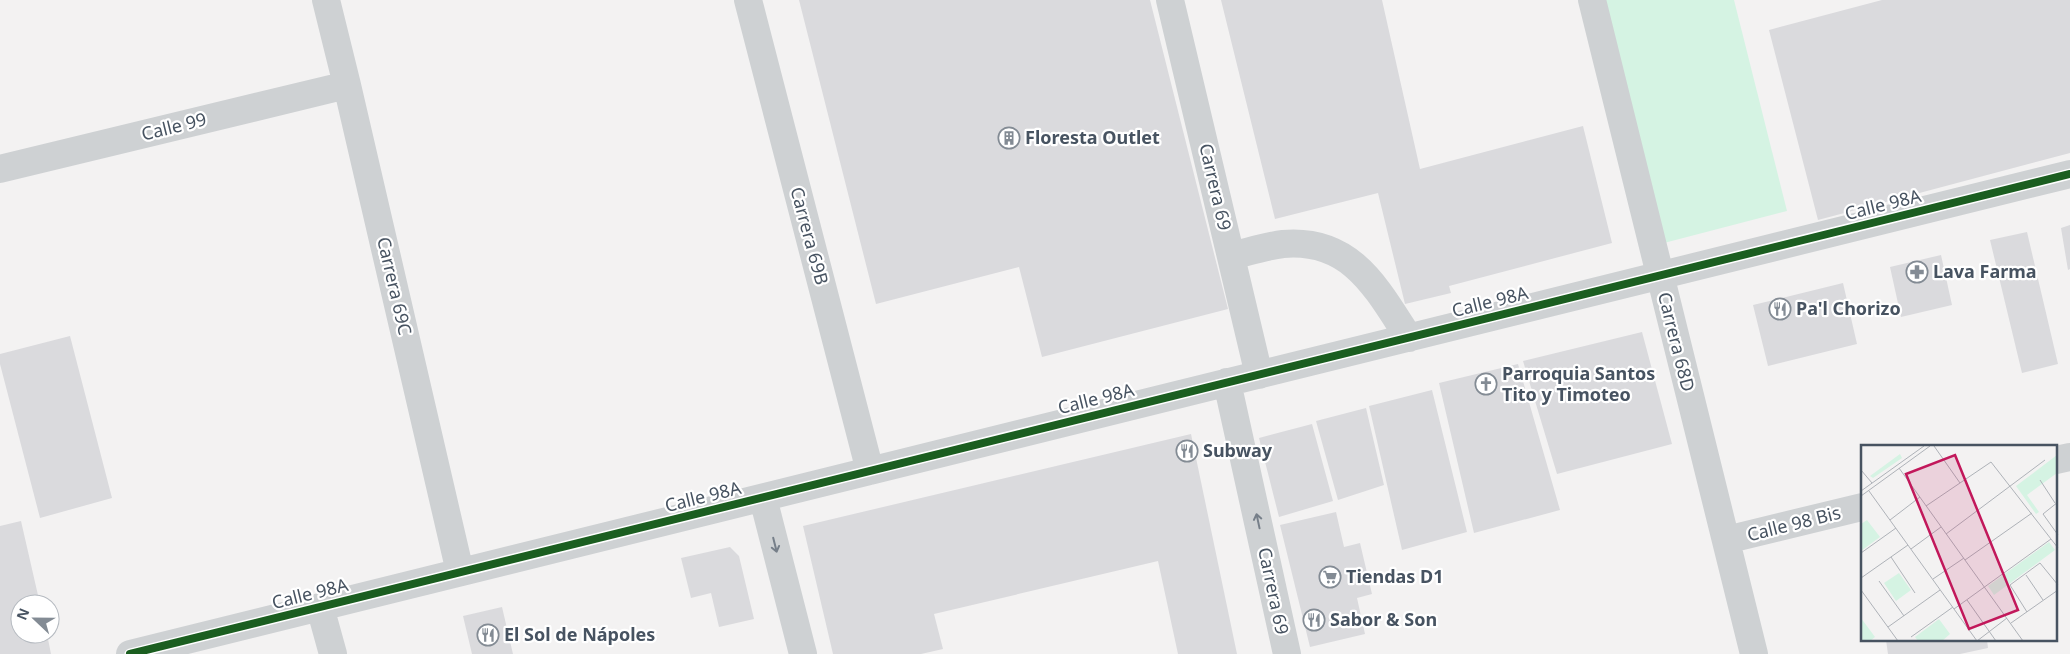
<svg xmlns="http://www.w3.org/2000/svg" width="2070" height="654" viewBox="0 0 2070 654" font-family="'Noto Sans',sans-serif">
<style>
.green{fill:#d5f3e3}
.building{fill:#dadadd}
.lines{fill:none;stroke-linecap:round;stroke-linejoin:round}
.minor{stroke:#ced1d3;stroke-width:28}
.cycleway-casing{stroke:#fff;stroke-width:11}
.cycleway{stroke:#1b5e20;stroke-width:8}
.oneway{stroke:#767f89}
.labels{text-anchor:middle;stroke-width:4.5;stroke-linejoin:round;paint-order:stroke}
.street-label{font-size:18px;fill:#475361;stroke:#fff}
.poi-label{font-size:18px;font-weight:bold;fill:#475361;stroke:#fff;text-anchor:start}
.inset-road{fill:none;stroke:#aeb2b8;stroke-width:1}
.view{fill:#c2185b;fill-opacity:0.15;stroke:#c2185b;stroke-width:2.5}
.inset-edge{fill:none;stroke:#475361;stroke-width:2.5}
</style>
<rect width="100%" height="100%" fill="#f3f2f2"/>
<path class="green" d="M 1603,0 L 1734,0 L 1787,211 L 1664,243 Z"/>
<path class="building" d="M 799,0 L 1150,0 L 1228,309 L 1042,357 L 1019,267 L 876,304 Z
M 1221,0 L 1382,0 L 1420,169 L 1583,126 L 1612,243 L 1449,286 L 1451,293 L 1405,304 L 1378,193 L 1275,219 Z
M 1882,0 L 2070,0 L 2070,153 L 1818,220 L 1769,30 Z
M 2070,225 L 2070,269 L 2068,270 L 2061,228 Z
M 2027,232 L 2058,364 L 2022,373 L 1990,240 Z
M 1941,255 L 1952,305 L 1901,317 L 1890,267 Z
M 1843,283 L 1857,344 L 1768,366 L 1753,305 Z
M 1642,332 L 1672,444 L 1557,474 L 1523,361 Z
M 70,336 L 112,498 L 40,518 L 0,364 L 0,354 Z
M 1518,364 L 1560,510 L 1474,533 L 1439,383 Z
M 1432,390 L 1467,532 L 1402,550 L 1369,406 Z
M 1366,408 L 1384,485 L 1338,500 L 1316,421 Z
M 1312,424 L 1333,501 L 1279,517 L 1259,438 Z
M 1191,434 L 1237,654 L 1178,654 L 1158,561 L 934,614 L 943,649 L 921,654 L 833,654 L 803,526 Z
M 1336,512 L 1344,547 L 1360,543 L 1372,594 L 1357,598 L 1365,634 L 1310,647 L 1280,525 Z
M 21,521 L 40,604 L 20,604 L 20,634 L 47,634 L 51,654 L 0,654 L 0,526 Z
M 730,547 L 739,556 L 754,619 L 719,627 L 711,593 L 691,598 L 681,558 Z
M 502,607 L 513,654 L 472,654 L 463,616 Z
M 1886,640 L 1987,640 L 1988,648 L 1960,654 L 1888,654 Z"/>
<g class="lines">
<path class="minor" d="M 326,0 L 347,85 L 460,572
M 748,0 L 870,471
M 1170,0 L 1259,375
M 1592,0 L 1754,654
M 0,169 L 347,85
M 1231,256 C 1248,252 1266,246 1283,244 C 1352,238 1377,289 1409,338
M 1227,382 L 1287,654
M 2056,460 L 2070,457
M 763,498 L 803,654
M 1726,540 L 1862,507
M 320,607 L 333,654
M 130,654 L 2070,174"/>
<g class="cycleway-casing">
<path id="cycleway" d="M 130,654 L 2070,174"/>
</g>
<use href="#cycleway" class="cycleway"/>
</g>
<defs><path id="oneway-shaft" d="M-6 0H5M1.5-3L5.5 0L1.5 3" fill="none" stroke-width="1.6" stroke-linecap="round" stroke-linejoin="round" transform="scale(1.25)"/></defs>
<g class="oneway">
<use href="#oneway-shaft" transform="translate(1258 521) rotate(-102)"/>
<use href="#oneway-shaft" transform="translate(775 545) rotate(76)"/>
</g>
<defs>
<g id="building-ring" transform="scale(1.125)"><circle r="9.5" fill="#fff" stroke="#838b94" stroke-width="1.5"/><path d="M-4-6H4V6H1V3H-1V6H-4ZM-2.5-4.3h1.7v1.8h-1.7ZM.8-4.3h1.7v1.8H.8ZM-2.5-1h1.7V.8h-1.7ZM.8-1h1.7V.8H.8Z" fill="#838b94"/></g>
<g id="pharmacy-ring" transform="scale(1.125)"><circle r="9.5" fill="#fff" stroke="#838b94" stroke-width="1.5"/><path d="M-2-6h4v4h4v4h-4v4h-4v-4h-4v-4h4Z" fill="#838b94"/></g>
<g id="restaurant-ring" transform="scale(1.125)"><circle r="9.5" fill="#fff" stroke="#838b94" stroke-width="1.5"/><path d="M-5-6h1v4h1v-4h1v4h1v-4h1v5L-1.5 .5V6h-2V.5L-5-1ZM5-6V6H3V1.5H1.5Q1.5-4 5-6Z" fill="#838b94"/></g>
<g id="church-ring" transform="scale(1.125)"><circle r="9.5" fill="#fff" stroke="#838b94" stroke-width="1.5"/><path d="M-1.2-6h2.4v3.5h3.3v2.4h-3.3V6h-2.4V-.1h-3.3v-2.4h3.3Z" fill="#838b94"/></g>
<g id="supermarket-ring" transform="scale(1.125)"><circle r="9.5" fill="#fff" stroke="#838b94" stroke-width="1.5"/><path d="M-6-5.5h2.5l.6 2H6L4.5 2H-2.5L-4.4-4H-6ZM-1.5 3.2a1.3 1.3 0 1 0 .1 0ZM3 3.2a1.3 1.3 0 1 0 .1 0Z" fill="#838b94"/></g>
</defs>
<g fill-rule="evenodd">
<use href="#building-ring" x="1009" y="138"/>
<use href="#pharmacy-ring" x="1917" y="272"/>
<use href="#restaurant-ring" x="1780" y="309"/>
<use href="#church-ring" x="1486" y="384"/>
<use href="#restaurant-ring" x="1187" y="451"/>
<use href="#supermarket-ring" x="1330" y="577"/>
<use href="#restaurant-ring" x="1314" y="620"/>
<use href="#restaurant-ring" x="488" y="635"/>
</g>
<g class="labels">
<g class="street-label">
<text transform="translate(174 127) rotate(-14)" y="6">Calle 99</text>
<text transform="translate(1215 187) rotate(77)" y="6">Carrera 69</text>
<text transform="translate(1883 205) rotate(-14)" y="6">Calle 98A</text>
<text transform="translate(809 236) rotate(75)" y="6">Carrera 69B</text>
<text transform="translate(394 286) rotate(77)" y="6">Carrera 69C</text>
<text transform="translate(1490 302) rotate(-14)" y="6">Calle 98A</text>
<text transform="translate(1676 342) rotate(76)" y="6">Carrera 68D</text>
<text transform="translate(1096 399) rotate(-14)" y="6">Calle 98A</text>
<text transform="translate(703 497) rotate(-14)" y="6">Calle 98A</text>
<text transform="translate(1794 524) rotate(-14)" y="6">Calle 98 Bis</text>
<text transform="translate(1273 591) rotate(78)" y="6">Carrera 69</text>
<text transform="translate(310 594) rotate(-14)" y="6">Calle 98A</text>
</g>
<g class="poi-label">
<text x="1025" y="144">Floresta Outlet</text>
<text x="1933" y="278">Lava Farma</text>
<text x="1796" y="315">Pa'l Chorizo</text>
<text x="1502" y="380">Parroquia Santos<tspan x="1502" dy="21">Tito y Timoteo</tspan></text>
<text x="1203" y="457">Subway</text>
<text x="1346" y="583">Tiendas D1</text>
<text x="1330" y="626">Sabor &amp; Son</text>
<text x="504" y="641">El Sol de Nápoles</text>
</g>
</g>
<g transform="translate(1861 445)">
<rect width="196" height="196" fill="#f3f2f2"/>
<path d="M 39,9 L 41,13 L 12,33 L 9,31 ZM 196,10 L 196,28 L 166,50 L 178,67 L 175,69 L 155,41 ZM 6,75 L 19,92 L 0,106 L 0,79 ZM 188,97 L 194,105 L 133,150 L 127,141 ZM 38,128 L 50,145 L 35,156 L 23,138 ZM 0,173 L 14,192 L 9,196 L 0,196 ZM 78,174 L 89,189 L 81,196 L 57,196 L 54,192 Z" fill="#d5f3e3"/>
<path class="inset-road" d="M 73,1 L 99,38M 38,23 L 162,196M 0,25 L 11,38M 179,35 L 194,58M 0,46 L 63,1M 8,46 L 116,196M 0,51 L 69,1M 197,57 L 182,69 L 197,90M 65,61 L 130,17 L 197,103M 29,75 L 59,52M 85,89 L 184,15M 50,104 L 80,82M 0,108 L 35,83M 30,112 L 54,148M 104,115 L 171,68M 165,130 L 182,155M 0,133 L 47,100M 72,134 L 103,113M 18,136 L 43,171M 0,145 L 37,196M 106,155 L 135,196M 93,164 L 190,94M 166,167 L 149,140 L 179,118 L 197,140M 150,178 L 197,145M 27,182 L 79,145M 50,192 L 92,162M 116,196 L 146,173"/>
<path class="view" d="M 94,10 L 157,165 L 108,184 L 45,29 Z"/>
<rect width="196" height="196" class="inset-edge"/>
</g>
<g transform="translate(35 619) rotate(292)"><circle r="24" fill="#ffffff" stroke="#b5bac0"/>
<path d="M0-4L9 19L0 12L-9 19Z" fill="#838b94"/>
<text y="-8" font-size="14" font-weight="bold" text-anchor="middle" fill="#475361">N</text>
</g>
</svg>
